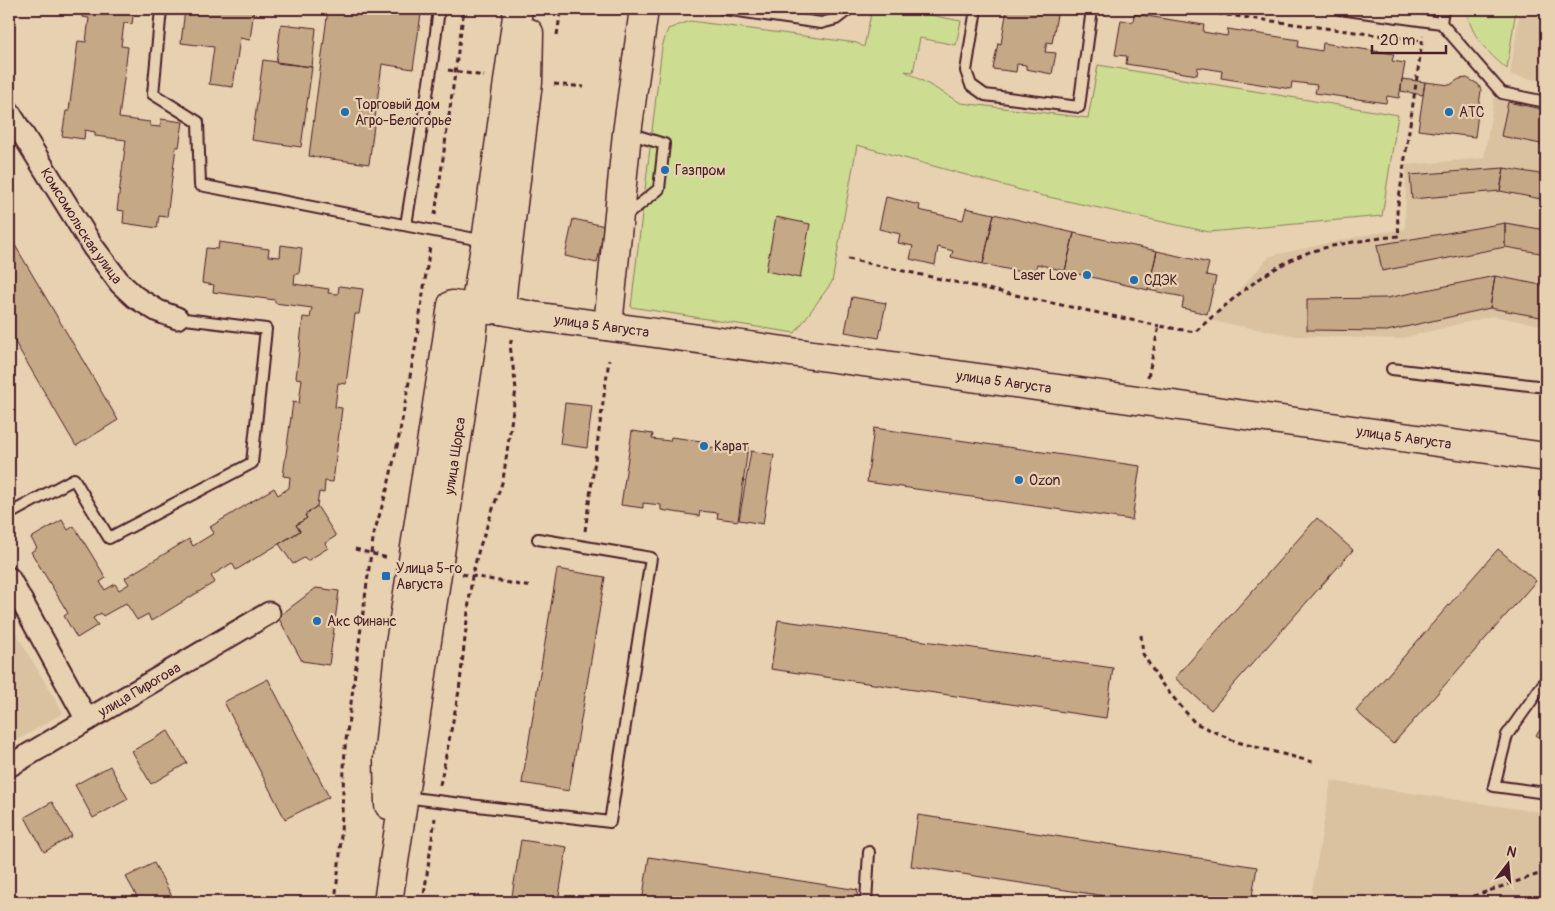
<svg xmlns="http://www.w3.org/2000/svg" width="1555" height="911" viewBox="0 0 1555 911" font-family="Pangolin,sans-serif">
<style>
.built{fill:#dac2a1}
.green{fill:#ccdc90;stroke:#8b7e5e}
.building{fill:#c5a885;stroke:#4a1f2b}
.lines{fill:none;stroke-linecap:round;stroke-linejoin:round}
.lane-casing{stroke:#4a1f2b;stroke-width:14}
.street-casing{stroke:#4a1f2b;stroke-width:25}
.secondary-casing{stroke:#4a1f2b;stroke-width:31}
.path{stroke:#4a1f2b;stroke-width:3;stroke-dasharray:5 4;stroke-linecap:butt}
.lane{stroke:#e7d1b0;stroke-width:10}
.street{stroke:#e7d1b0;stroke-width:21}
.secondary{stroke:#e7d1b0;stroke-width:28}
.poi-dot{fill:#1f6fb2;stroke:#e7d1b0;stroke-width:2}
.labels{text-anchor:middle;stroke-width:4.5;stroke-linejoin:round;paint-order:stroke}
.poi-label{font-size:14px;fill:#4a1f2b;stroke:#e7d1b0;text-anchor:start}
.street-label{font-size:14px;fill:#4a1f2b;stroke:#e7d1b0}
</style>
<rect width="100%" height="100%" fill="#e7d1b0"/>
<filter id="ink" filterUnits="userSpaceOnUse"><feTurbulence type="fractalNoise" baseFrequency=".02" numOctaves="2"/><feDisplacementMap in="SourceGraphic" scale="10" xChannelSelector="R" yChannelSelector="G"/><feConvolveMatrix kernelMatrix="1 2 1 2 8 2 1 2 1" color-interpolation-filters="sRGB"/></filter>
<g filter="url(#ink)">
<path class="built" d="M 1520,9 L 1546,9 L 1546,82 L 1510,75 Z
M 1494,98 L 1546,107 L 1546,326 L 1492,316 L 1398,339 L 1297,336 L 1211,321 L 1270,256 L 1365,235 L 1405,229 L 1406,165 L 1484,158 Z
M 9,621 L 63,713 L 9,745 Z
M 1331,781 L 1546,813 L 1546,902 L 1310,902 Z"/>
<path class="green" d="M 872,9 L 926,9 L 925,14 L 961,21 L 956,45 L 920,38 L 913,72 L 905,71 L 961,103 L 1088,118 L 1098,65 L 1398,115 L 1382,216 L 1209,232 L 1035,194 L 857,145 L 832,282 L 795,333 L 631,307 L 662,47 L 668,29 L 690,21 L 857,43 L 864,47 Z
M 1466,9 L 1516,9 L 1507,69 C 1487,52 1471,36 1466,9 Z"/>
<path class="building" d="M 83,9 L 134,9 L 132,24 L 124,23 L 121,46 L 128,47 L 119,118 L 150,122 L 150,126 L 160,127 L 161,119 L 183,122 L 179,147 L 176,147 L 167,217 L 159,216 L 157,228 L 123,223 L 124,211 L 117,210 L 126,140 L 95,136 L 95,132 L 85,130 L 84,139 L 62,136 L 66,111 L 69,111 L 78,41 L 86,42 L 89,18 L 82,17 Z
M 185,9 L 254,9 L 250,40 L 240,38 L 233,87 L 209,84 L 214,47 L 181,43 Z
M 328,9 L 430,9 L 429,15 L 421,14 L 413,69 L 382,64 L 369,164 L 309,156 Z
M 1007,9 L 1058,9 L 1052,43 L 1047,42 L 1045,52 L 1056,53 L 1052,74 L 1026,69 L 1026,65 L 1017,64 L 1016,72 L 993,69 L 998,43 L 1001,44 Z
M 1134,14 L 1204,25 L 1203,32 L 1227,36 L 1228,29 L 1299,40 L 1298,47 L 1322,51 L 1323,43 L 1394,54 L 1392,61 L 1405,63 L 1399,98 L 1387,96 L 1386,103 L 1315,93 L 1317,85 L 1292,82 L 1291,89 L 1221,78 L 1222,71 L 1198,67 L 1197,75 L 1126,64 L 1127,56 L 1115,55 L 1121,20 L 1133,22 Z
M 281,24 L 316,28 L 312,67 L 276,63 Z
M 263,60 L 312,67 L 301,147 L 252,140 Z
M 1467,78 L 1478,84 L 1481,90 L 1475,137 L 1418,130 L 1425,82 L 1450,85 L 1459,79 Z
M 1402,79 L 1425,82 L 1423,95 L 1401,91 Z
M 1508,102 L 1546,110 L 1546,145 L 1501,136 Z
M 1504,168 L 1500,191 L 1412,199 L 1410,175 Z
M 1504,168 L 1546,175 L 1546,200 L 1500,191 Z
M 886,197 L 920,205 L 919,210 L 963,220 L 966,208 L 994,214 L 983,264 L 951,257 L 953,251 L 938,247 L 935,265 L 910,259 L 913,246 L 898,243 L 900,234 L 879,229 Z
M 994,214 L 1074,233 L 1065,271 L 1037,264 L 1034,275 L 983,264 Z
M 776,217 L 810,224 L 800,278 L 766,271 Z
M 573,219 L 605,226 L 597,263 L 565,256 Z
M 1505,223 L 1505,247 L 1382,271 L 1377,245 Z
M 1505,223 L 1546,230 L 1546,254 L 1505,247 Z
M 1074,233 L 1157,251 L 1148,290 L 1065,271 Z
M 9,235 L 118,420 L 76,446 L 9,332 Z
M 219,242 L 269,249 L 268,256 L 280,257 L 281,245 L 302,248 L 299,274 L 295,274 L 294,284 L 329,289 L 328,293 L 338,294 L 339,286 L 363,289 L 359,314 L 355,314 L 346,384 L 338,383 L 335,407 L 342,408 L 333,482 L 325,481 L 324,493 L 319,492 L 317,506 L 305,515 L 307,518 L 296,525 L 300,531 L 236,570 L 232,563 L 211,576 L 215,582 L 151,621 L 148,614 L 137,620 L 126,603 L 103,616 L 101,613 L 93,618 L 98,625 L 77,638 L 64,616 L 68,613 L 31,552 L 37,548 L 31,538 L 62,520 L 68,530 L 74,526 L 106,578 L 100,582 L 105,590 L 115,584 L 119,590 L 129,584 L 125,578 L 189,539 L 193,546 L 214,533 L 210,527 L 274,488 L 278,495 L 289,488 L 290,477 L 283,476 L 293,402 L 299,403 L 302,379 L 296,378 L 303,317 L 310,318 L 312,308 L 275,303 L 275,300 L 213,292 L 214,285 L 202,283 L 206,248 L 218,249 Z
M 1157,251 L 1209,263 L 1206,275 L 1216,277 L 1207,314 L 1182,308 L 1184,297 L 1148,290 Z
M 1495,276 L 1490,308 L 1387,331 L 1307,330 L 1307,299 L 1387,298 Z
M 1495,276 L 1546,286 L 1546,318 L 1490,308 Z
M 852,297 L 886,303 L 879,338 L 845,332 Z
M 565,403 L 592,406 L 587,448 L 560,444 Z
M 874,428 L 1140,466 L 1132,520 L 867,482 Z
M 632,431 L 653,434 L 652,439 L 670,441 L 671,437 L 709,442 L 709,447 L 727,449 L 727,444 L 748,447 L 738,521 L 717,518 L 718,513 L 700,511 L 699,516 L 661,510 L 661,505 L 643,503 L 643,508 L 621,505 Z
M 751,451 L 774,455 L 763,524 L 739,520 Z
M 317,506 L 336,536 L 325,543 L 328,548 L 307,561 L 304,558 L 293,564 L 279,544 L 300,531 L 296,525 L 307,518 L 305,515 Z
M 1317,518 L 1353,550 L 1211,710 L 1175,678 Z
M 1498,549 L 1536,581 L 1393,744 L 1356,711 Z
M 557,569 L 605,577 L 569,791 L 522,783 Z
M 316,588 L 339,591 L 329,665 L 302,661 L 278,617 Z
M 778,620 L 1113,668 L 1106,718 L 771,669 Z
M 268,679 L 329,797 L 285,819 L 224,702 Z
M 1546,723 L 1546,743 L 1536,735 Z
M 168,731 L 187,763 L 151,784 L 132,751 Z
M 110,766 L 128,799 L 93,818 L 75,785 Z
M 52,802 L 72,836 L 44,852 L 25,817 Z
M 918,815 L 1257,867 L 1251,902 L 1143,902 L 911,866 Z
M 521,840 L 567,847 L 558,902 L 511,902 Z
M 649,857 L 858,890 L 856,902 L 642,902 Z
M 154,863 L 175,902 L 140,902 L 126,877 Z"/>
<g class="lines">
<g class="lane-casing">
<path id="lane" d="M 161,9 L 153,94 L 198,122 L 200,185 L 485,241
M 724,9 L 821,23 L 836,19 L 849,9
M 976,9 L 966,71 L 971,85 L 985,95 L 1079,107 L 1092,9
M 1340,9 L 1441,23 L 1443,9
M 1441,23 L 1502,93 L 1546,102
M 624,217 L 659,189 L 664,144 L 628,133
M 406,225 L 432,64 L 439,9
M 1392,369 L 1546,387
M 9,514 L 74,479 L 109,538 L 252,463 L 266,329 L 177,318
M 1546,680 L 1507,735 L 1494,786 L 1546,793
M 404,797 L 610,822 L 651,558 L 538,539
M 866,902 L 869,852"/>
</g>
<g class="street-casing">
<g id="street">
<path id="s1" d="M 9,112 L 93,247 L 120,283 L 135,297 L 158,311 L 177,318"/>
<path d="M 9,578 L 87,720"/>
<path id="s2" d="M 9,766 L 269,613"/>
</g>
</g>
<g class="secondary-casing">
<g id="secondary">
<path id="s3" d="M 501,310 L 533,316 L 1546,457"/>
<path d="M 501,310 L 503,285 L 528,82 L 529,33"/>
<path d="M 608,326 L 627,133 L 644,9"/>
<path d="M 442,376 L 452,305 L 491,310"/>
<path d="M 389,805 L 388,759 L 399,651 L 441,379 L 470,342"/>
<path id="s4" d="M 388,902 L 472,339 L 475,308 L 486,241 L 518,9"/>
</g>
</g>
<path class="path" d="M 1182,9 L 1422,41
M 557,35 L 561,9
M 448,70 L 484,76
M 554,84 L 584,87
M 435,215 L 464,9
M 848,259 L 1159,326
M 1148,377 L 1159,326 L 1195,332 C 1227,304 1258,275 1297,257 C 1323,245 1370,239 1399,236 L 1397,212 L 1423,36
M 585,531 L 609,360
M 355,549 L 388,558
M 462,574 L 531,587
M 1141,635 L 1143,654 L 1161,683 L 1195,723 L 1237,742 L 1313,762
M 440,785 L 459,691 L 472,576 L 479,549 L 503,480 L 516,389 L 510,345 L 512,338
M 335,902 L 340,854 L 345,748 L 371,553 L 374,533 L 387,490 L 398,442 L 415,349 L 430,246
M 423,902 L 435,818
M 1456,902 L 1545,872 L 1546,874"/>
<use href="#lane" class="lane"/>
<use href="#street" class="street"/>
<use href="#secondary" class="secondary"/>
</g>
</g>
<g class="poi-dot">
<circle cx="345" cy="112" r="5"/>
<circle cx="1449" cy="112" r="5"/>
<circle cx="665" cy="170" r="5"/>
<circle cx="1087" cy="275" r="5"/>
<circle cx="1134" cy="280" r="5"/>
<circle cx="704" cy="446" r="5"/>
<circle cx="1019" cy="480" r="5"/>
<rect x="381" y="571" width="10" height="10" rx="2.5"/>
<circle cx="317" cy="621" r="5"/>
</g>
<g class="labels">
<g class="poi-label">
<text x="355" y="109">Торговый дом<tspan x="355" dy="16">Агро-Белогорье</tspan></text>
<text x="1459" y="117">АТС</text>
<text x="675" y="175">Газпром</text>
<text x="1077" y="280" text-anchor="end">Laser Love</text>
<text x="1144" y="285">СДЭК</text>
<text x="714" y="451">Карат</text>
<text x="1029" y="485">Ozon</text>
<text x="396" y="573">Улица 5-го<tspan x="396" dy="16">Августа</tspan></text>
<text x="327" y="626">Акс Финанс</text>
</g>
<g class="street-label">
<text dy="5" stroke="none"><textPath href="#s1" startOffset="135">Комсомольская улица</textPath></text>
<text dy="5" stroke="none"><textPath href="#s3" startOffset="102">улица 5 Августа</textPath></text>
<text dy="5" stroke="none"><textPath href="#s3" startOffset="508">улица 5 Августа</textPath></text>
<text dy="5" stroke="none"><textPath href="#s3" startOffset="912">улица 5 Августа</textPath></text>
<text dy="5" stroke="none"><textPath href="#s4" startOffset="451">улица Щорса</textPath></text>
<text dy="5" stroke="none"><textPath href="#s2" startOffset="151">улица Пирогова</textPath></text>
</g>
</g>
<rect width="1555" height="911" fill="none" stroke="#e7d1b0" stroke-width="30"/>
<rect x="15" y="15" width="1525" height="881" fill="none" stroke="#4a1f2b" stroke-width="2" filter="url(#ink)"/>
<g transform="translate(1508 864) rotate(16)" stroke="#e7d1b0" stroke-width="4" paint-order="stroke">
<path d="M0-4L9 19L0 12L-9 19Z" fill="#4a1f2b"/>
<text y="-8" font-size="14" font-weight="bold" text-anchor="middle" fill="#4a1f2b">N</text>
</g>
<path d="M1372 45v8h74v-8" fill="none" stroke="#4a1f2b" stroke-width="2.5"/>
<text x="1380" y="45" font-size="15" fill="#4a1f2b" stroke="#e7d1b0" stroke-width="4" paint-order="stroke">20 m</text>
</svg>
